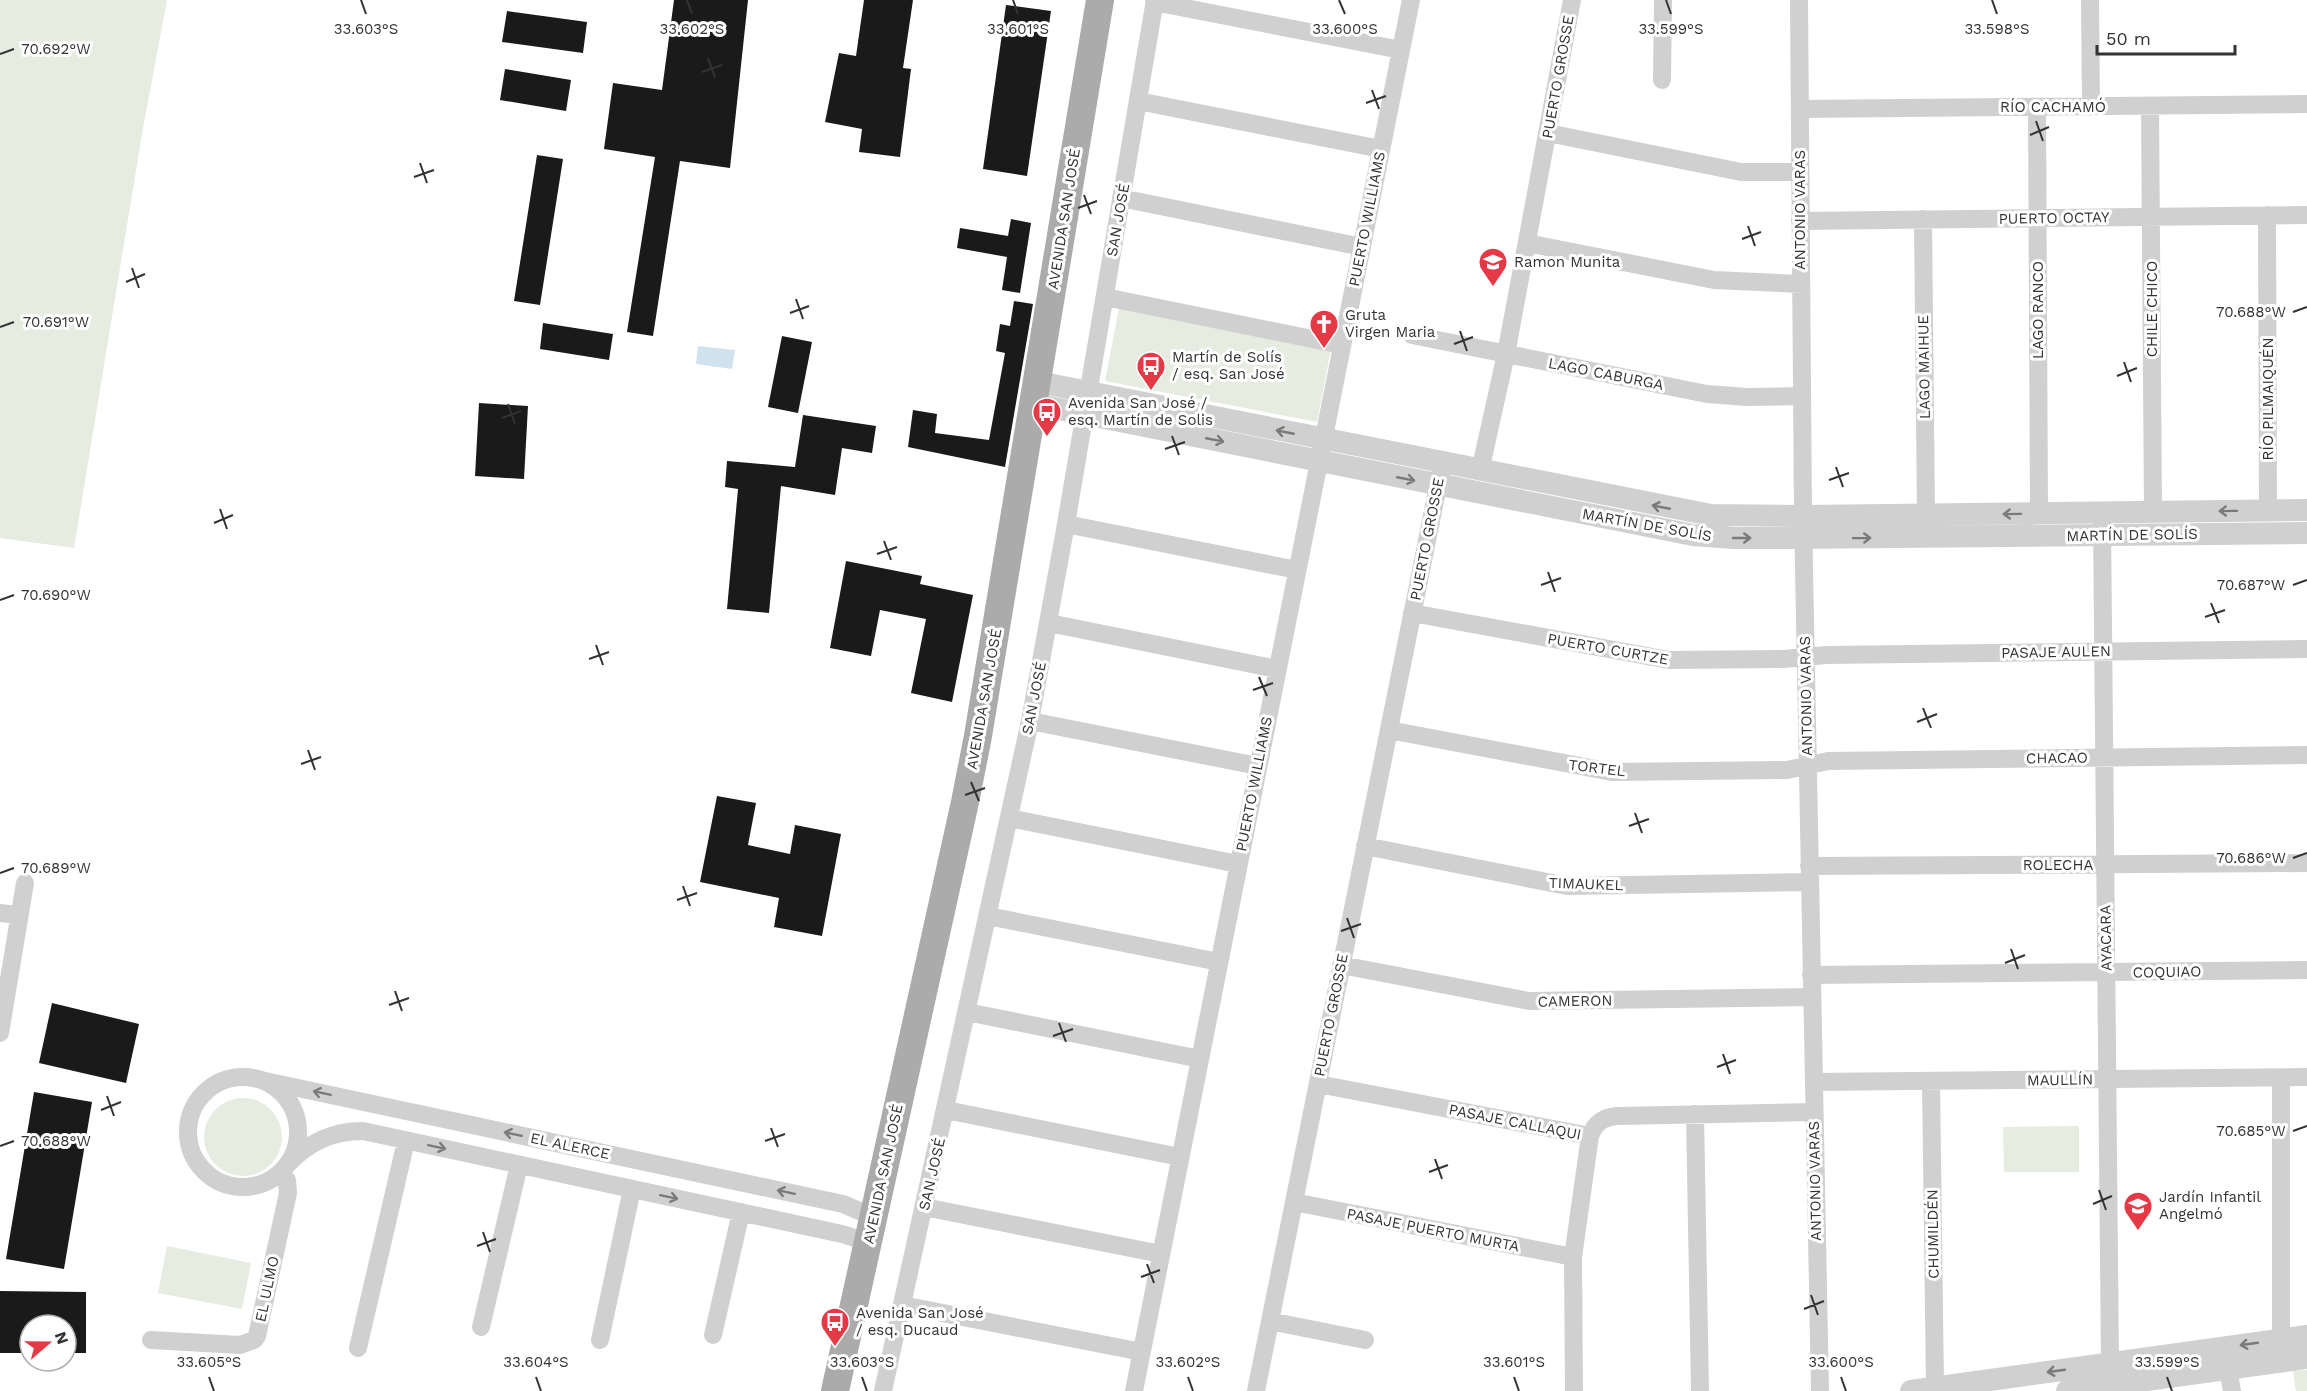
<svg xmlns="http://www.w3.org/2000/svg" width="2307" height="1391" viewBox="0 0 2307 1391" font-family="'Work Sans',sans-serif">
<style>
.green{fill:#e6ecdf}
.water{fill:#cfe2ee}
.building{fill:#1a1a1a}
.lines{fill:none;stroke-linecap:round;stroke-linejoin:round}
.minor{stroke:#d0d0d0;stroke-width:18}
.tertiary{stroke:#d0d0d0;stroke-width:22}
.primary{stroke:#ababab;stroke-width:28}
.oneway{stroke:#7a7a7a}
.ticks{fill:none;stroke:#333;stroke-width:2}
.labels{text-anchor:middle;stroke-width:6;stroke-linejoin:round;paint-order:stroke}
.street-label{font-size:15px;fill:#333;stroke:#fff}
.poi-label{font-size:15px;fill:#333;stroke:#fff;text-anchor:start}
.ticks-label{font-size:15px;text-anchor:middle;fill:#333;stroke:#fff;stroke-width:6;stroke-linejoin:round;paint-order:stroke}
</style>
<rect width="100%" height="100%" fill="#fff"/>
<path class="green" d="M 0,0 L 167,0 L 143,128 L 74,548 L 0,538 Z
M 1119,308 L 1331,349 L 1317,422 L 1105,381 Z
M204 1137a39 39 0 1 1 78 0a39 39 0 1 1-78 0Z
M 2079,1126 L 2079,1172 L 2004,1172 L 2003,1127 Z
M 167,1246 L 251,1263 L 242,1309 L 158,1293 Z
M 2307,1370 L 2307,1391 L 2296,1391 L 2293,1371 Z"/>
<path class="water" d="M 698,346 L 735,350 L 732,369 L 696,364 Z"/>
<path class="building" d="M 674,0 L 748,0 L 730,168 L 680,161 L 653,336 L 627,332 L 655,157 L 604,149 L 613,83 L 662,90 Z
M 864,0 L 913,0 L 903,68 L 911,69 L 900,157 L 859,152 L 862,129 L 825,122 L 839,53 L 856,56 Z
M 1006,5 L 1051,11 L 1027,176 L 983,169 Z
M 507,11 L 587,22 L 583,53 L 502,42 Z
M 505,69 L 571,80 L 566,111 L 500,100 Z
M 537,155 L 563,159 L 540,305 L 514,301 Z
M 1011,219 L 1031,223 L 1020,293 L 1002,290 L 1007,257 L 957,248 L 960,228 L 1008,236 Z
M 1014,301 L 1033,304 L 1005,467 L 908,447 L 913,410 L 937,414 L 935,433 L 989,440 L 1005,353 L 996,351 L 1000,324 L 1010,326 Z
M 543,323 L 613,334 L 609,360 L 540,349 Z
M 782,336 L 812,342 L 798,413 L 768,407 Z
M 479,403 L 528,406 L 524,479 L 475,476 Z
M 803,415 L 876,426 L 872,453 L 842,448 L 835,495 L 781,486 L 769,613 L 727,609 L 738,489 L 725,487 L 727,461 L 795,467 Z
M 846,561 L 922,576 L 920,584 L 973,595 L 952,702 L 911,693 L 926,619 L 880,610 L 871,656 L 830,648 Z
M 717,796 L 756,803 L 748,845 L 790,854 L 795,825 L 841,834 L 822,936 L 774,927 L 779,898 L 700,882 Z
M 52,1003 L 139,1024 L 126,1083 L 39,1063 Z
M 34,1092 L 92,1102 L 64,1269 L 6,1259 Z
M 0,1291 L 86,1292 L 86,1353 L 66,1353 L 66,1325 L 30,1325 L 30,1353 L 0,1353 Z"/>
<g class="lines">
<path class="minor" d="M 1799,0 L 1803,516 L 1820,1391
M 2090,0 L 2091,107
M 1154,2 L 1401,50
M 1662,80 L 1663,0
M 1138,101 L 1381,149
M 2150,106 L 2153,512
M 2037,107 L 2039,513
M 1800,109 L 2307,104
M 1548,133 L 1741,172 L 1800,172
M 1121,198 L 1362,247
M 2267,215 L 2268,511
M 1923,219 L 1926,515
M 1800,221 L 2307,215
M 1527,243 L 1714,280 L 1801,284
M 1105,297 L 1342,345
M 1412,335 L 1707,394 L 1747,397 L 1802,396
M 1480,471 L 1506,354 L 1572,0
M 2102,522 L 2110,1364
M 1066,524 L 1297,570
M 1412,613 L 1669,660 L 1784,659 L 1826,655 L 2307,649
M 1049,623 L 1277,669
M 1030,721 L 1258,766
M 1389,730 L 1612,772 L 1787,770 L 1828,761 L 2307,755
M 1009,818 L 1238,864
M 1365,846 L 1567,886 L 1810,882
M 1809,866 L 2307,863
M 0,913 L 19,915
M 988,916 L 1219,962
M 1341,965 L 1529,1001 L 1812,997
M 1811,975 L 2307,970
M 967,1012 L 1200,1059
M 0,1033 L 25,883
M188 1132a55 55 0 1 1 110 0a55 55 0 1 1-110 0Z
M 2281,1078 L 2281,1340
M 265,1081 L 843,1204 L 873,1217
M 1931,1081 L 1935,1388
M 1814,1082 L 2307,1077
M 1318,1084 L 1590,1136
M 946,1110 L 1180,1157
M 1695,1114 L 1700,1391
M 286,1166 C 307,1143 331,1131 363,1131 L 842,1234 L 868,1242
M 1294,1202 L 1573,1257
M 924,1207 L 1161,1254
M 902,1305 L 1142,1352
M 1270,1321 L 1365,1340
M 481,1327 L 519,1165
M 713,1335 L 741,1212
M 151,1340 L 240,1345 L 254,1340 L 257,1336 L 288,1193 L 287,1180 L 280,1173
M 600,1340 L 632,1189
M 358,1348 L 406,1141
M 2228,1369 L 2232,1391
M 883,1391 L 1030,721 L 1066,524 L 1155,0
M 1134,1391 L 1411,0
M 1256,1391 L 1441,471
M 1574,1391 L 1573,1257 L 1590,1136 C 1595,1123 1603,1117 1617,1116 L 1814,1112"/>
<path class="tertiary" d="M 1038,382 L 1711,515 L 1803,516 L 2307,510
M 1034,404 L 1693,535 L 1733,538 L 1787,538 L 2307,533
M 1911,1391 L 2307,1336
M 2067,1391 L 2307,1358"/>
<path class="primary" d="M 835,1391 L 965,802 L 978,736 L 1100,0"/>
</g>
<defs><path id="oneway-shaft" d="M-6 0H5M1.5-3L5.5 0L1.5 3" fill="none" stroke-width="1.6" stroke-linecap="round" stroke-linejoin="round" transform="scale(1.5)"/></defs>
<g class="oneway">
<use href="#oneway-shaft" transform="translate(1285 432) rotate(-169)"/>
<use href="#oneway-shaft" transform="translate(1215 440) rotate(11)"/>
<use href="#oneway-shaft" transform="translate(1406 479) rotate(11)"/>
<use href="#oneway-shaft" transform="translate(1661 507) rotate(-169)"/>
<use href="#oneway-shaft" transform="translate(2228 511) rotate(179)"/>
<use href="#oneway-shaft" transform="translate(2012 514) rotate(179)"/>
<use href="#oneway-shaft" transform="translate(1742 538)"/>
<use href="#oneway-shaft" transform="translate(1862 538) rotate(-1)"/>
<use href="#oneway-shaft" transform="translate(322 1093) rotate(-168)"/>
<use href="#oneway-shaft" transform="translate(513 1134) rotate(-168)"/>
<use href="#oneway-shaft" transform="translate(437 1147) rotate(12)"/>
<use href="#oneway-shaft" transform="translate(786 1192) rotate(-168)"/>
<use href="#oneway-shaft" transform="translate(669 1197) rotate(12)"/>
<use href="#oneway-shaft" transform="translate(2249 1344) rotate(172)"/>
<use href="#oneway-shaft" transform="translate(2056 1371) rotate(172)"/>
</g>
<path class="ticks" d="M 361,0 L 366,14M 687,0 L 692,14M 1013,0 L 1018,14M 1339,0 L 1345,14M 1666,0 L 1671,14M 1992,0 L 1997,14M 0,54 L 14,49M 708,58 L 715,78M 702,72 L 722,65M 1372,90 L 1379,109M 1366,103 L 1386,96M 2036,121 L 2043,141M 2030,135 L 2049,127M 420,163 L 427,183M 414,177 L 434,170M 1084,195 L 1091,214M 1078,208 L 1097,201M 1748,226 L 1755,246M 1742,239 L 1761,232M 132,268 L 139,288M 126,282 L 145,274M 796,299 L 803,319M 2293,312 L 2307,307M 790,313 L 809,306M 0,327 L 14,322M 1460,331 L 1467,351M 1454,344 L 1473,337M 2124,362 L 2131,382M 2117,376 L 2137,368M 508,404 L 515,424M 502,418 L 521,411M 1172,436 L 1179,455M 1165,449 L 1185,442M 1836,467 L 1843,487M 1829,480 L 1849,473M 220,509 L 227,529M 214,523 L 233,515M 884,541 L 891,560M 877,554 L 897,547M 1548,572 L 1555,592M 1541,585 L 1561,578M 2293,585 L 2307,580M 0,600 L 14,595M 2211,603 L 2219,623M 2205,617 L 2225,610M 596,645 L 603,665M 589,659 L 609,652M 1259,677 L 1267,696M 1253,690 L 1273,683M 1923,708 L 1931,728M 1917,722 L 1937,714M 308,750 L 315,770M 301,764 L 321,757M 971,782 L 979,801M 965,795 L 985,788M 1635,813 L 1642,833M 1629,826 L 1649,819M 2293,858 L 2307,853M 0,873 L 14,868M 683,886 L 690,906M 677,900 L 697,893M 1347,918 L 1354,938M 1341,931 L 1361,924M 2011,949 L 2018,969M 2005,963 L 2025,955M 395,991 L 402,1011M 389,1005 L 409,998M 1059,1023 L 1066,1042M 1053,1036 L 1073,1029M 1723,1054 L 1730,1074M 1717,1067 L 1736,1060M 107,1096 L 114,1116M 101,1110 L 121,1102M 771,1128 L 778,1147M 2293,1131 L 2307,1126M 765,1141 L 785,1134M 0,1146 L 14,1141M 1435,1159 L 1442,1179M 1429,1172 L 1448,1165M 2099,1190 L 2106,1210M 2093,1204 L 2112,1196M 483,1232 L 490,1252M 477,1246 L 496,1239M 1147,1264 L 1154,1283M 1141,1277 L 1160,1270M 1811,1295 L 1818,1315M 1804,1309 L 1824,1301M 209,1377 L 214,1391M 536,1377 L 541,1391M 862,1377 L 867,1391M 1188,1377 L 1193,1391M 1514,1377 L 1519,1391M 1841,1377 L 1846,1391M 2167,1377 L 2172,1391"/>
<defs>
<g id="school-pin" transform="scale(1.5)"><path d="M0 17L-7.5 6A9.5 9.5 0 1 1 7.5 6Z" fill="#e63946" stroke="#fff"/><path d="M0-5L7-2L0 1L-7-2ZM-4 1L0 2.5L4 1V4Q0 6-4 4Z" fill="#fff"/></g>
<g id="church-pin" transform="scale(1.5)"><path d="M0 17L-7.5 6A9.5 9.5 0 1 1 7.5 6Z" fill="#e63946" stroke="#fff"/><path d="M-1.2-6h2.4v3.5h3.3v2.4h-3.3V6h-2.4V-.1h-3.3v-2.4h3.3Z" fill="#fff"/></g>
<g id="bus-pin" transform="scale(1.5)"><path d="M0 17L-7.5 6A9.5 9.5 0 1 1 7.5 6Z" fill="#e63946" stroke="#fff"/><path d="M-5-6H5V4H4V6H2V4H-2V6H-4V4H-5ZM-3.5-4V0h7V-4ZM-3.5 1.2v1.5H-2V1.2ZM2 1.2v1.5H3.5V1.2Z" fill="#fff"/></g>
</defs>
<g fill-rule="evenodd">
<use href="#school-pin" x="1493" y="262"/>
<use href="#church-pin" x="1324" y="324"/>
<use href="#bus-pin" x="1151" y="366"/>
<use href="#bus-pin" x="1047" y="412"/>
<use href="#school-pin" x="2138" y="1206"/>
<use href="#bus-pin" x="835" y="1322"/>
</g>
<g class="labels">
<g class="street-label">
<text transform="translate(1558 77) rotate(-80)" y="5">PUERTO GROSSE</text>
<text x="2053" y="112">RÍO CACHAMÓ</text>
<text transform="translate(1800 210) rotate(-90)" y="5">ANTONIO VARAS</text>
<text transform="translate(2054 218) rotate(-1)" y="5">PUERTO OCTAY</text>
<text transform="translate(1064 219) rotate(-81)" y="5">AVENIDA SAN JOSÉ</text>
<text transform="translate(1367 219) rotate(-79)" y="5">PUERTO WILLIAMS</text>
<text transform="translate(1118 220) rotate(-80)" y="5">SAN JOSÉ</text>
<text transform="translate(2152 309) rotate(-90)" y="5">CHILE CHICO</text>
<text transform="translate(2038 310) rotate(-90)" y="5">LAGO RANCO</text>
<text transform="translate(1924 367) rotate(-91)" y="5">LAGO MAIHUE</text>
<text transform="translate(1606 374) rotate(11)" y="5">LAGO CABURGA</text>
<text transform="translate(2268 399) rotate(-90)" y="5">RÍO PILMAIQUÉN</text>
<text transform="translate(1647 525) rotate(10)" y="5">MARTÍN DE SOLÍS</text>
<text transform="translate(2132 535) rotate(-1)" y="5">MARTÍN DE SOLÍS</text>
<text transform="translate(1427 539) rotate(-79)" y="5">PUERTO GROSSE</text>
<text transform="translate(1608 649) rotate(10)" y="5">PUERTO CURTZE</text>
<text transform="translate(2056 652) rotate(-1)" y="5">PASAJE AULEN</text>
<text transform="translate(1806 696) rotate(-91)" y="5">ANTONIO VARAS</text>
<text transform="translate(1034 698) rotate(-79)" y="5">SAN JOSÉ</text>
<text transform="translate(984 699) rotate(-80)" y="5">AVENIDA SAN JOSÉ</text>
<text transform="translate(2057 758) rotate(-1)" y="5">CHACAO</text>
<text transform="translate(1597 768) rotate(7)" y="5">TORTEL</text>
<text transform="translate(1254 784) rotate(-79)" y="5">PUERTO WILLIAMS</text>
<text x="2058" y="870">ROLECHA</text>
<text transform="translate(1586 884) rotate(2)" y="5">TIMAUKEL</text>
<text transform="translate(2106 938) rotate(-91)" y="5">AYACARA</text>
<text transform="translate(2167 972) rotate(-1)" y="5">COQUIAO</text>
<text transform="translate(1575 1001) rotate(-1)" y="5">CAMERON</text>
<text transform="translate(1331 1015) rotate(-79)" y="5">PUERTO GROSSE</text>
<text transform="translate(2060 1080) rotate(-1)" y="5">MAULLÍN</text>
<text transform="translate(1515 1122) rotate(11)" y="5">PASAJE CALLAQUI</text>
<text transform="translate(570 1146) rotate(12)" y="5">EL ALERCE</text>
<text transform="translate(883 1174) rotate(-78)" y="5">AVENIDA SAN JOSÉ</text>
<text transform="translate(932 1174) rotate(-77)" y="5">SAN JOSÉ</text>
<text transform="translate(1815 1181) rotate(-91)" y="5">ANTONIO VARAS</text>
<text transform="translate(1433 1230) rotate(11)" y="5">PASAJE PUERTO MURTA</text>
<text transform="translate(1933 1234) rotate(-91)" y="5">CHUMILDÉN</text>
<text transform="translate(267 1289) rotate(-78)" y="5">EL ULMO</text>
</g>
<g class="poi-label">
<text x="1514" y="267">Ramon Munita</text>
<text x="1345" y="320">Gruta<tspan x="1345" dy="17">Virgen Maria</tspan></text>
<text x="1172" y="362">Martín de Solís<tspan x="1172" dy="17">/ esq. San José</tspan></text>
<text x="1068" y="408">Avenida San José /<tspan x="1068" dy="17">esq. Martín de Solis</tspan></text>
<text x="2159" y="1202">Jardín Infantil<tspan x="2159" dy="17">Angelmó</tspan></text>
<text x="856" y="1318">Avenida San José<tspan x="856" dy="17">/ esq. Ducaud</tspan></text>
</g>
</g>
<g class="ticks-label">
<text x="692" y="34">33.602°S</text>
<text x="1997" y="34">33.598°S</text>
<text x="366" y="34">33.603°S</text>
<text x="1018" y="34">33.601°S</text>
<text x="1345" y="34">33.600°S</text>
<text x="1671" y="34">33.599°S</text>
<text x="56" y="54">70.692°W</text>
<text x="2251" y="317">70.688°W</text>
<text x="56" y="327">70.691°W</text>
<text x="2251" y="590">70.687°W</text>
<text x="56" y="600">70.690°W</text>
<text x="2251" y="863">70.686°W</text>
<text x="56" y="873">70.689°W</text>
<text x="2251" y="1136">70.685°W</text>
<text x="56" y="1146">70.688°W</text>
<text x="209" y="1367">33.605°S</text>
<text x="536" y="1367">33.604°S</text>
<text x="862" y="1367">33.603°S</text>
<text x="1188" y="1367">33.602°S</text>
<text x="1514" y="1367">33.601°S</text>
<text x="1841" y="1367">33.600°S</text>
<text x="2167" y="1367">33.599°S</text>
</g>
<g transform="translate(48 1343) rotate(70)"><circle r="28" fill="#ffffff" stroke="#adadad" stroke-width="1.5"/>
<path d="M0-4.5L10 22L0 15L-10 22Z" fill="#e63946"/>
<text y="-9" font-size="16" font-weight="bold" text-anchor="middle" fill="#333333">N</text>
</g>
<path d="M2097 45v9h138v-9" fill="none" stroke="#333333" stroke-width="3"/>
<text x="2106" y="45" font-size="18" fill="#333333" stroke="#ffffff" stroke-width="4.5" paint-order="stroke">50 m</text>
</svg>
